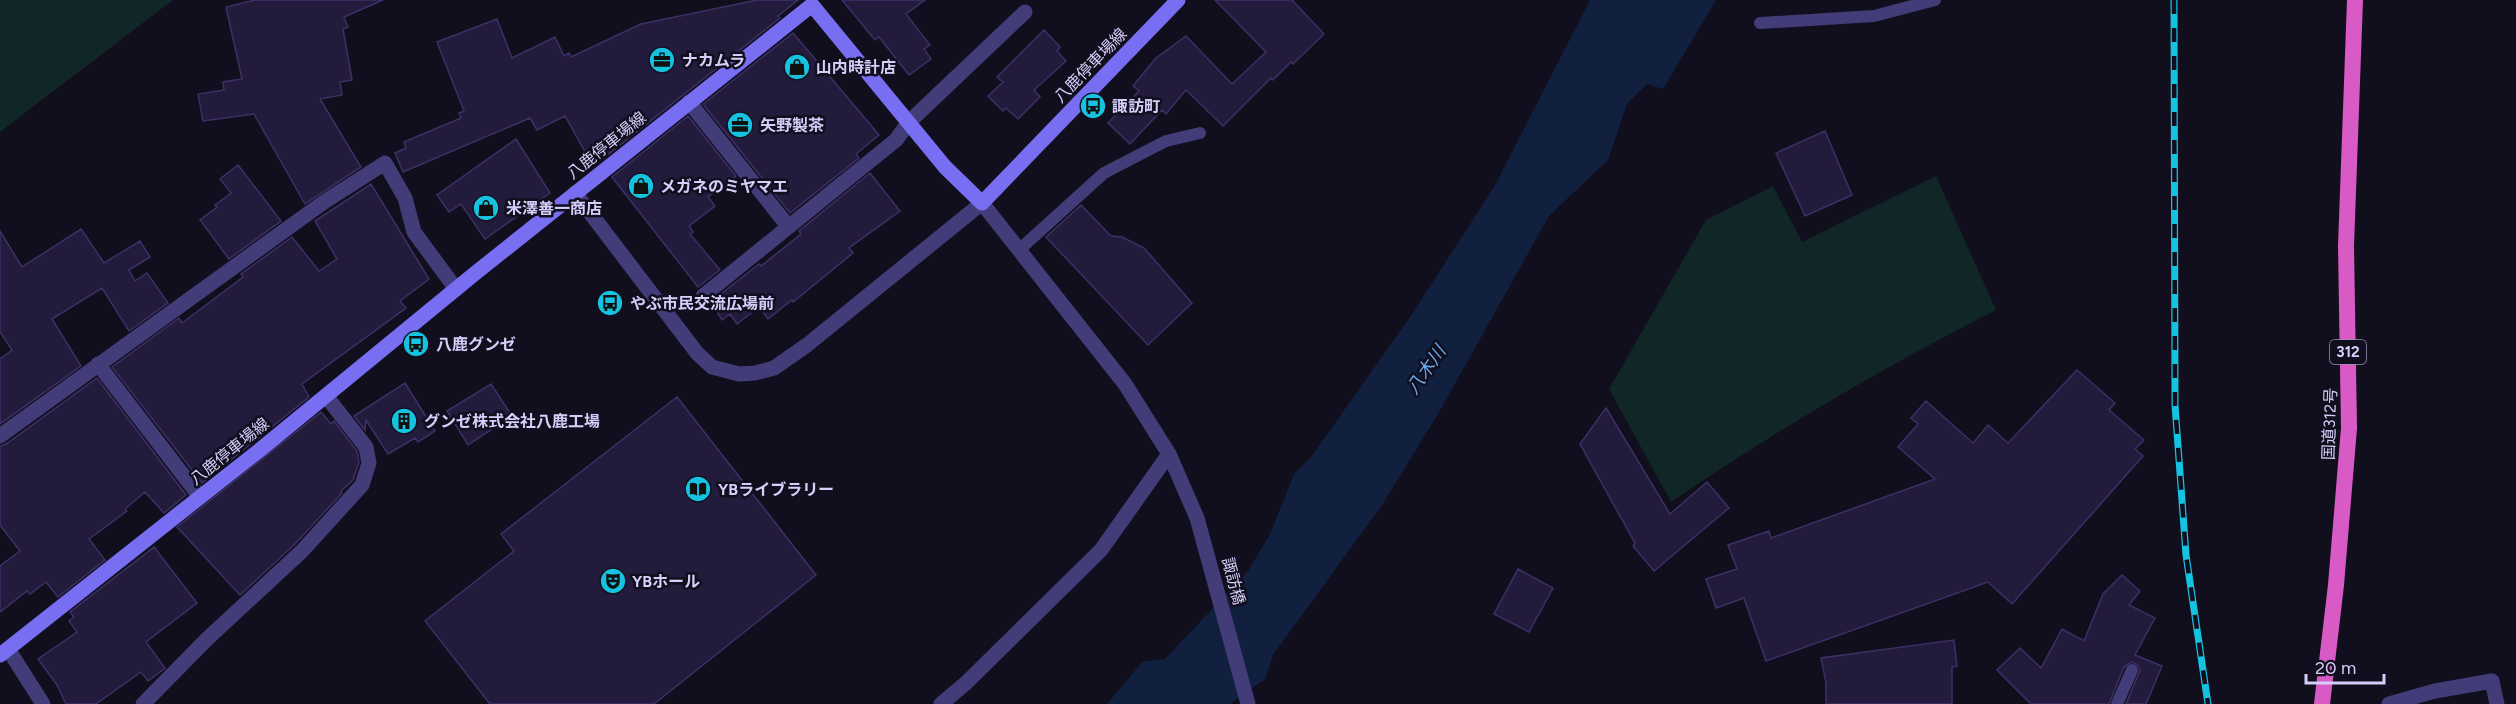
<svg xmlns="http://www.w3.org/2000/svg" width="2516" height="704" viewBox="0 0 2516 704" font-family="Figtree,'Noto Sans JP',sans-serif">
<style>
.green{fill:#112626}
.water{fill:#11203e}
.building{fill:#231b3c;stroke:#3d3066;stroke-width:1.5}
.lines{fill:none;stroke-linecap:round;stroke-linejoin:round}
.service{stroke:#423d78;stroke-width:12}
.minor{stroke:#423d78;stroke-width:15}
.tertiary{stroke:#423d78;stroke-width:15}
.secondary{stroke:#776ef2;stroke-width:15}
.trunk{stroke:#d85ac4;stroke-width:16}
.rail-casing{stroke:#15c3e0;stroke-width:7}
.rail{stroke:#110e1d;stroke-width:4.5;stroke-dasharray:14;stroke-linecap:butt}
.labels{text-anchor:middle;stroke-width:5;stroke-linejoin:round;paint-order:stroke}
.shield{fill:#110e1d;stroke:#9a94b8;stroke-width:1.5}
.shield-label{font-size:15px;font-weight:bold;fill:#d5cefa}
.poi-label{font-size:16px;font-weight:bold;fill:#d5cefa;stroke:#110e1d;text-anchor:start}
.street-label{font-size:16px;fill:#d5cefa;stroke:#110e1d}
.water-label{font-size:18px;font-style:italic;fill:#66aaf1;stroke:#110e1d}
</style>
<rect width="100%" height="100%" fill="#110e1d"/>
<path class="green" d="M 0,0 L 173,0 L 0,132 Z
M 1936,176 L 1996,310 C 1883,368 1776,430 1671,502 L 1609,389 L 1706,220 L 1773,186 L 1802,242 Z"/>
<path class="water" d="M 1590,0 L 1716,0 L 1663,89 L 1647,84 L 1627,104 L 1608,160 L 1549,216 L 1438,414 L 1382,505 L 1273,655 L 1265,679 L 1230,704 L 1107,704 L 1142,662 L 1165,659 L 1248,571 L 1270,534 L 1294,474 L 1311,457 L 1410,317 L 1494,187 Z"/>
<path class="building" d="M 255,0 L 383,0 L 344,17 L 348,27 L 343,29 L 352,80 L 340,82 L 342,95 L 320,99 L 361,167 L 305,204 L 254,114 L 203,121 L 198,94 L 224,90 L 223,82 L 242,79 L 226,7 Z
M 757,0 L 798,0 L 778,16 L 780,18 L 600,161 L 595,155 L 589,159 L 565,116 L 537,130 L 530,118 L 403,172 L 395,153 L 406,148 L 404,142 L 461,118 L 459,113 L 464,111 L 437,42 L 497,19 L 512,58 L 555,37 L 564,56 L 569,53 L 571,57 L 641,24 Z
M 842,0 L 925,0 L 906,14 L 930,45 L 924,49 L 931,59 L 909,75 L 879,37 L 875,40 Z
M 1215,0 L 1292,0 L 1324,34 L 1293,64 L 1291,62 L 1273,80 L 1271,78 L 1223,126 L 1186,90 L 1166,114 L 1162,110 L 1130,144 L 1108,123 L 1139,91 L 1133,86 L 1156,58 L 1186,36 L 1232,84 L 1266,52 Z
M 1044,30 L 1060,47 L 1057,51 L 1066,61 L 1034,90 L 1040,97 L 1018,119 L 1006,108 L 1003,111 L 988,96 L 1003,82 L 997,77 Z
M 793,33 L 879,135 L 856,154 L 859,158 L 790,213 L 703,104 Z
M 688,116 L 736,176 L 708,197 L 715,206 L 689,226 L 693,232 L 690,234 L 720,270 L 698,287 L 612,177 Z
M 1825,131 L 1852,195 L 1805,216 L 1776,153 Z
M 516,139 L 550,193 L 485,239 L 461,204 L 449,212 L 437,195 Z
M 238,165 L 281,221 L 229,259 L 200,220 L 217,207 L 215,205 L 231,193 L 220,179 Z
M 870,173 L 900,211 L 849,248 L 853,253 L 793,302 L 792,300 L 768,319 L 759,307 L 737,324 L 730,314 L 722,320 L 711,302 L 759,264 L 761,266 L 801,234 L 799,231 Z
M 371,184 L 429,279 L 400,301 L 406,308 L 302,384 L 309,397 L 202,483 L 112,367 L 179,318 L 182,323 L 243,277 L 241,274 L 292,237 L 319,271 L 337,259 L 315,221 Z
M 1081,205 L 1111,236 L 1122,237 L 1144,248 L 1192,303 L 1148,345 L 1046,237 Z
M 81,229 L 104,263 L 140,241 L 150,257 L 129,270 L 135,281 L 147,273 L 168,303 L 129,331 L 102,288 L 52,319 L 81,366 L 0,424 L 0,359 L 12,350 L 0,332 L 0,231 L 22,267 Z
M 2077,370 L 2115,403 L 2109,410 L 2144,440 L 2135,449 L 2143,456 L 2012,604 L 1988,582 L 1766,661 L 1744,598 L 1716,608 L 1706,579 L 1737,569 L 1728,545 L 1769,531 L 1771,538 L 1935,479 L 1898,447 L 1918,424 L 1911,418 L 1926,401 L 1973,443 L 1988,425 L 2008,443 Z
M 97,378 L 186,495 L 164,513 L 145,492 L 125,509 L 127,511 L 89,539 L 105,560 L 58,597 L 46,582 L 30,594 L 27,591 L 0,612 L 0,566 L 20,551 L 0,525 L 0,446 L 6,444 Z
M 405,383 L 435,431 L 418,442 L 415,438 L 388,454 L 366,420 L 365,430 L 354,416 Z
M 491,384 L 512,416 L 468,445 L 447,411 Z
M 677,397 L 816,575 L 654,704 L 490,704 L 425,621 L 514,551 L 501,534 Z
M 1606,408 L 1670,514 L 1707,482 L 1729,508 L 1654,571 L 1633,546 L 1635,543 L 1580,444 Z
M 321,412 L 331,424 L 334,421 L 357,451 L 359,462 L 353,480 L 341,491 L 342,493 L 295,544 L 240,595 L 177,527 Z
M 154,547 L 197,603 L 146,642 L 165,668 L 148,681 L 141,672 L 96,704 L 66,704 L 57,685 L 38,659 L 77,632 L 69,621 L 74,617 L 70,612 Z
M 1518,569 L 1553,588 L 1529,632 L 1494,614 Z
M 2122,575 L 2140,591 L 2129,605 L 2155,618 L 2135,655 L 2162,666 L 2146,704 L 2126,704 L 2140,670 L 2138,665 L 2132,662 L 2124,667 L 2109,704 L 2031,704 L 1997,670 L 2020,648 L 2041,668 L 2062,629 L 2084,641 L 2103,594 Z
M 1954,640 L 1957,666 L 1952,667 L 1952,704 L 1826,704 L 1826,683 L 1821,658 Z"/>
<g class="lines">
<path class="service" d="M 1760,23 L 1874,16 L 1935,0
M 1019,250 L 1104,173 L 1166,141 L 1200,133
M 2117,704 L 2132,670"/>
<path class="minor" d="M 689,102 L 788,226
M 703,296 L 896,140 L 909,122 L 1025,12
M 98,364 L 200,497
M 0,436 L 324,202 L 385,163 L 405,198 L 414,232 L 456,289
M 8,649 L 43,704
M 143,704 L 207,639 L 302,551 L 362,485 L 369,463 L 366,447 L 326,396
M 941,704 L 966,683 L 1101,550 L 1169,454
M 2389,704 L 2435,691 L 2492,681 L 2497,704"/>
<path class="tertiary" d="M 575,193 L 697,353 L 712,367 L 739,374 L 755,373 L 774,368 L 807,345 L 982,203 L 1125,384 L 1169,454 L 1197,518 L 1248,704"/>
<path class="secondary" d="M 0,655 L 261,449 L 473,275 L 812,5 L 945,167 L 982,203 L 1178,0"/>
<path class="trunk" d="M 2322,704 L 2336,585 L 2349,428 L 2346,246 L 2355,0"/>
<g class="rail-casing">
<path id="rail" d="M 2174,0 L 2175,405 L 2186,555 L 2208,704"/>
</g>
<use href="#rail" class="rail"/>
</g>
<defs>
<g id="office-disc" transform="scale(1.35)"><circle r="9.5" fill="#15c3e0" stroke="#110e1d"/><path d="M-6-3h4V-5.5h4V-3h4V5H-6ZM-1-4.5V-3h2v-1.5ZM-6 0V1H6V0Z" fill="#111"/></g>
<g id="shop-disc" transform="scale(1.35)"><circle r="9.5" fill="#15c3e0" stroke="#110e1d"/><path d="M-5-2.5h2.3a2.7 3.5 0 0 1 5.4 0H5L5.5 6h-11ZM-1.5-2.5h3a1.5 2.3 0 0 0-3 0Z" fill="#111"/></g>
<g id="bus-disc" transform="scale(1.35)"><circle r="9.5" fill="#15c3e0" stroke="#110e1d"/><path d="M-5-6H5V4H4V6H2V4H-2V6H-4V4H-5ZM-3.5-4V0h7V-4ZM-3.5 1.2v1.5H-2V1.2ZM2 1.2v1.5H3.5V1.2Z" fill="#111"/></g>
<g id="building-disc" transform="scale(1.35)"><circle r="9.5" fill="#15c3e0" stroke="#110e1d"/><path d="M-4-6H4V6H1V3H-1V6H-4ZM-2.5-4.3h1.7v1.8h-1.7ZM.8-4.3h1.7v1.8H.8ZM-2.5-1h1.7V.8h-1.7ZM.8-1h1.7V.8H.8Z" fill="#111"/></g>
<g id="library-disc" transform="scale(1.35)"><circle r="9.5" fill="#15c3e0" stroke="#110e1d"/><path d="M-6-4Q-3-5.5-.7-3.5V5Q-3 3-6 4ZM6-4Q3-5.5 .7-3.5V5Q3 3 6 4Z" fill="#111"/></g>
<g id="theatre-disc" transform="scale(1.35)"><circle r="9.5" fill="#15c3e0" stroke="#110e1d"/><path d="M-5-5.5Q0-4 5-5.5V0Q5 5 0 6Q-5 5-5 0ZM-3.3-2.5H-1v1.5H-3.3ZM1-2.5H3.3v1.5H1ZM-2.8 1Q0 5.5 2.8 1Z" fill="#111"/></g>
</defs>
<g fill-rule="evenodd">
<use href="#office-disc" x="662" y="60"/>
<use href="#shop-disc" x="797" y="67"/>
<use href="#bus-disc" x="1093" y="106"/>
<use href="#office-disc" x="740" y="125"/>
<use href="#shop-disc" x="641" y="186"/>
<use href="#shop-disc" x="486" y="208"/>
<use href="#bus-disc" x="610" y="303"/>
<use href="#bus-disc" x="416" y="344"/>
<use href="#building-disc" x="404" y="421"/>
<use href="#library-disc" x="698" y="489"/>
<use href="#theatre-disc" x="613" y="581"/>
</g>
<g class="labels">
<rect class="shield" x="2330" y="340" width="36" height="24" rx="4.5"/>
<g class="shield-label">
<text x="2348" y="357">312</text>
</g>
<g class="poi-label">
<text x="682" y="66">ナカムラ</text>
<text x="816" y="73">山内時計店</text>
<text x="1112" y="112">諏訪町</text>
<text x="760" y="131">矢野製茶</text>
<text x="660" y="192">メガネのミヤマエ</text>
<text x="506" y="214">米澤善一商店</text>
<text x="630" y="309">やぶ市民交流広場前</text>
<text x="436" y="350">八鹿グンゼ</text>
<text x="424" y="427">グンゼ株式会社八鹿工場</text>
<text x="718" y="495">YBライブラリー</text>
<text x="632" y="587">YBホール</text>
</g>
<g class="street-label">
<text transform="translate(1090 65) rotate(-46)" y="6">八鹿停車場線</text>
<text transform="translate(606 145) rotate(-39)" y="6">八鹿停車場線</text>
<text transform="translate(2329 424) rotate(-88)" y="6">国道312号</text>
<text transform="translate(229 451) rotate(-39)" y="6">八鹿停車場線</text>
<text transform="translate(1234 581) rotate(75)" y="6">諏訪橋</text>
</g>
<g class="water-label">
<text transform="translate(1426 370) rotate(-55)" y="6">八木川</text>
</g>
</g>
<path d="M2306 674v9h78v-9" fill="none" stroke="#d5cefa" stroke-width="3"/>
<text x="2315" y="674" font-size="18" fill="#d5cefa" stroke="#110e1d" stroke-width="4.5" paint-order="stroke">20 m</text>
</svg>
